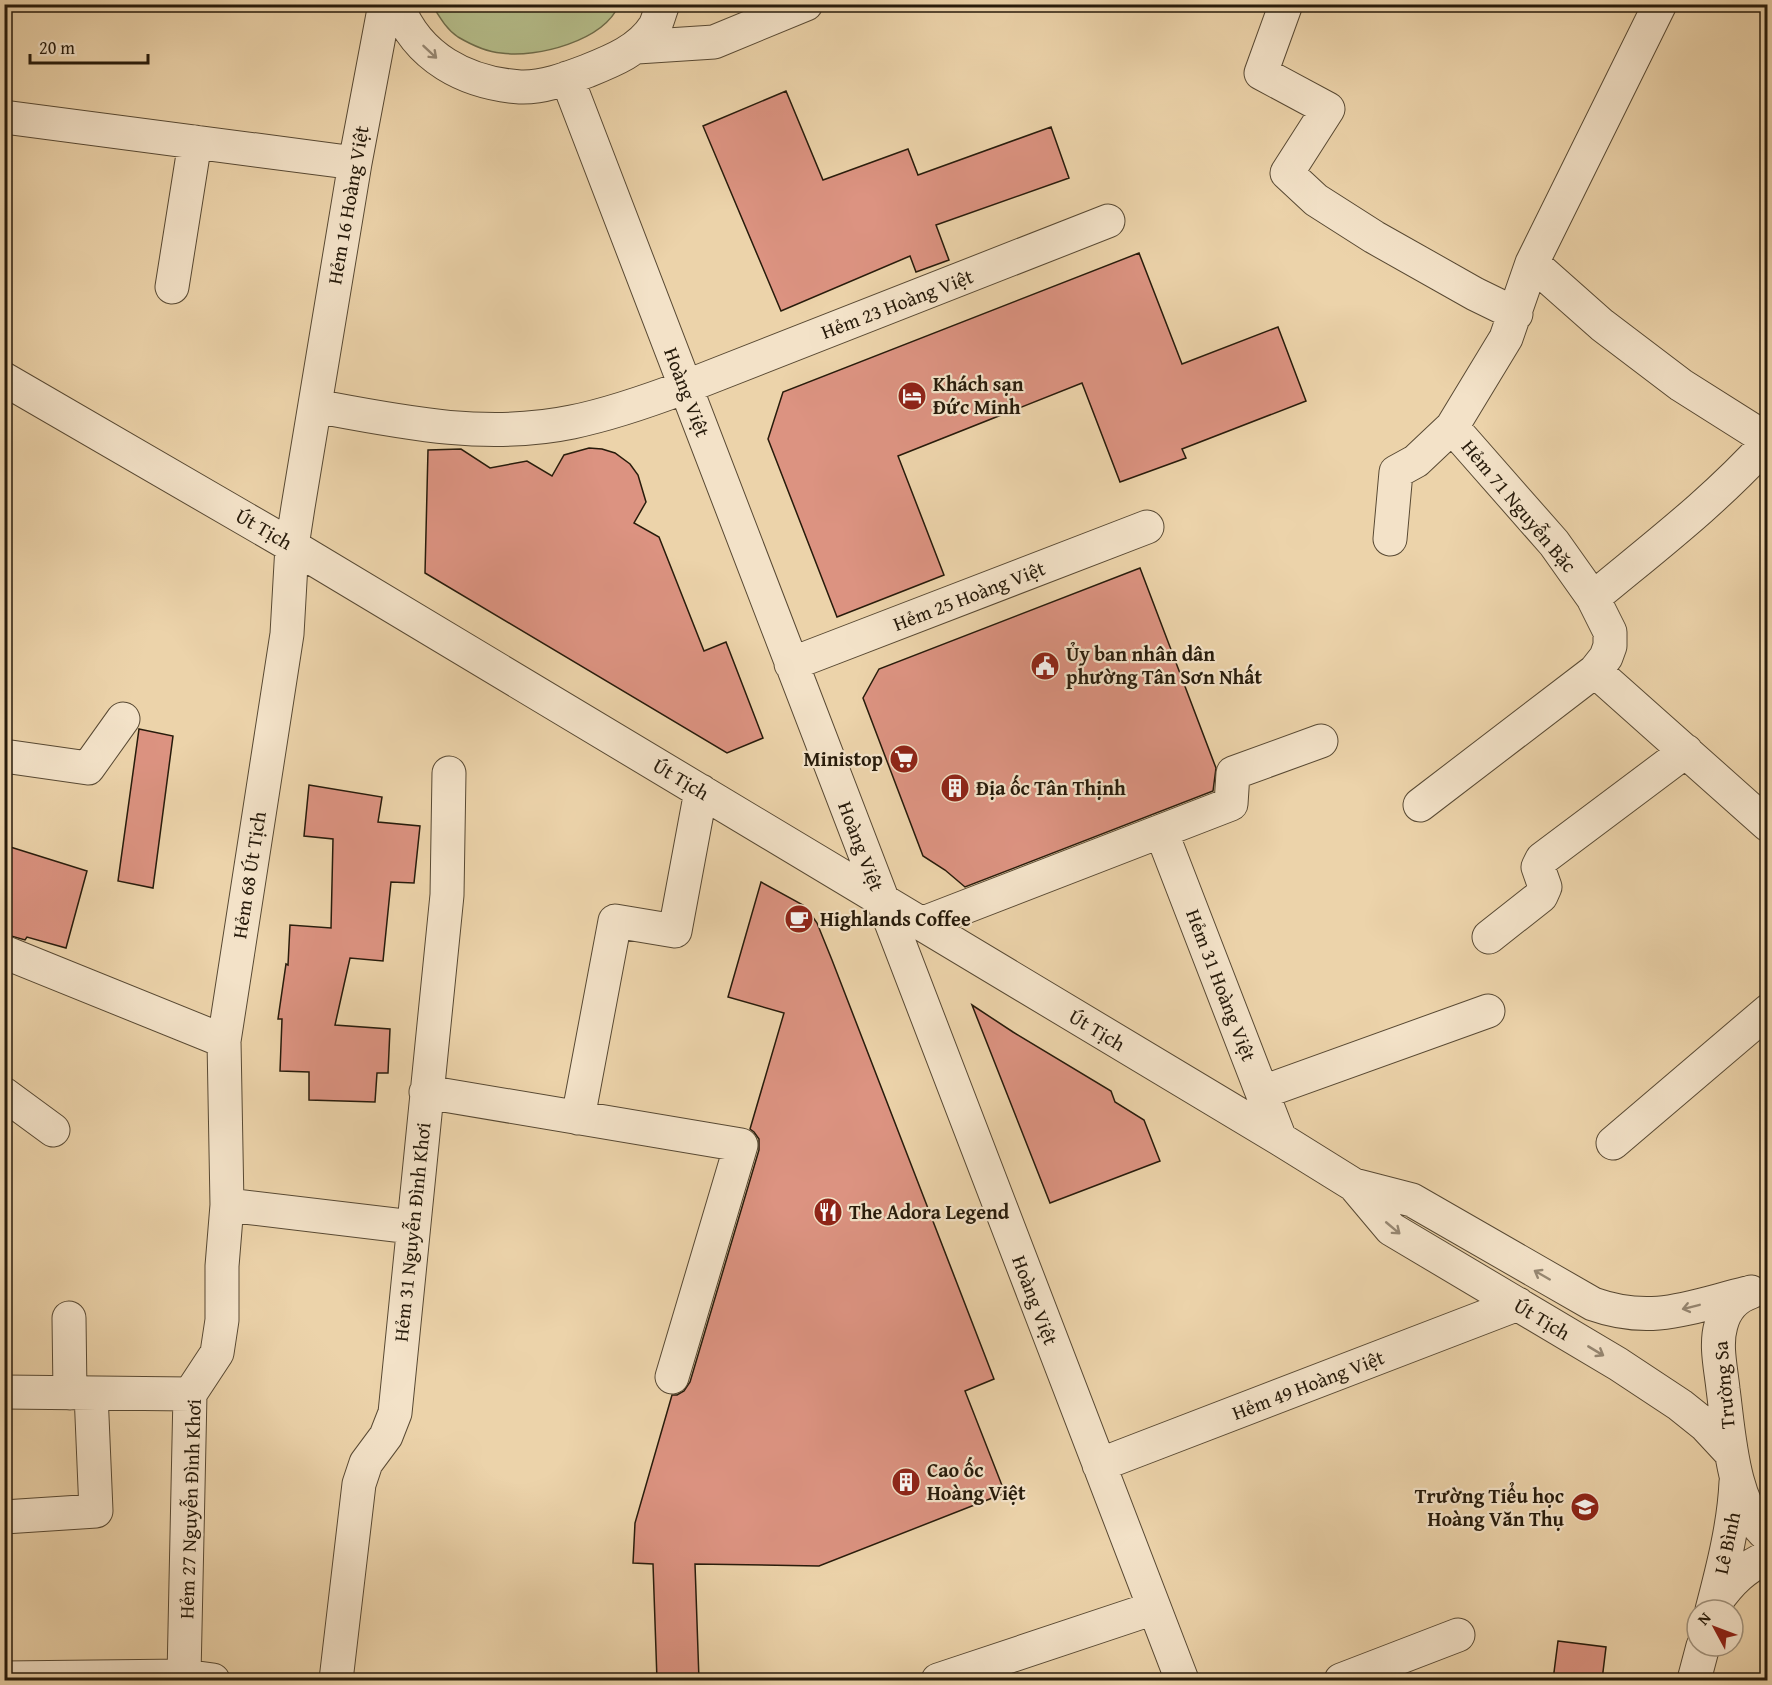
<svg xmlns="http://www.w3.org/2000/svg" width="1772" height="1685" viewBox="0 0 1772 1685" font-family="'Gentium Book Plus',serif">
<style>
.green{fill:#b5bd8a;stroke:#6e6c4a;stroke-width:1.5}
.building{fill:#dc9381;stroke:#271b0b;stroke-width:1.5}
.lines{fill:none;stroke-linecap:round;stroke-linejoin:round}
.minor-casing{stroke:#584933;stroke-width:35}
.minor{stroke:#f3e2c8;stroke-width:33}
.oneway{stroke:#978873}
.labels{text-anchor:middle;stroke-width:4.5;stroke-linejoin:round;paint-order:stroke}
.street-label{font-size:20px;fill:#271b0b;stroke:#f3e2c8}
.poi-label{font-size:20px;font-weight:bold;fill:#271b0b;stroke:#f3e2c8;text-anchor:start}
</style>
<rect width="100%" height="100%" fill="#ecd3aa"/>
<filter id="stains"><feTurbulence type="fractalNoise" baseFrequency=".00333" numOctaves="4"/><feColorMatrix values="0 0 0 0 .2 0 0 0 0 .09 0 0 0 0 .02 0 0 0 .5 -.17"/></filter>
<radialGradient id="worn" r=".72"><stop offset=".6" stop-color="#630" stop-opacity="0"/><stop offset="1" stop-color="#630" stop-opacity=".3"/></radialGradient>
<path class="green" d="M 432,5 L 619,5 C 603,41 538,58 501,53 C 487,52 470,44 458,37 C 446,29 439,16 432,5 Z"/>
<path class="building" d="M 786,91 L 823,180 L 908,149 L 918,175 L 1051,127 L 1069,178 L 936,225 L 949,260 L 916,272 L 910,256 L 781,311 L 703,126 Z
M 1139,253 L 1182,364 L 1278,327 L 1306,401 L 1182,449 L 1186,458 L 1120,482 L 1082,383 L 898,456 L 944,575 L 837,617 L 768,439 L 783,392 Z
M 589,448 L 602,449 L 615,453 L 630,464 L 638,475 L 646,502 L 634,523 L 659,537 L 704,651 L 726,642 L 763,738 L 727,753 L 425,573 L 428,450 L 461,449 L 490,468 L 527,461 L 552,476 L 564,455 Z
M 1140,568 L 1216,768 L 1213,791 L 965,887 L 945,870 L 923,856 L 863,698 L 879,669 Z
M 139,729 L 173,736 L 153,888 L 118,881 Z
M 309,785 L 382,797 L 378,822 L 420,826 L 414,883 L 391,882 L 383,961 L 350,958 L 335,1025 L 390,1029 L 388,1073 L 377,1073 L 375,1102 L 309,1100 L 309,1072 L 280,1071 L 282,1019 L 278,1019 L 286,964 L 288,965 L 290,925 L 331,928 L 333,839 L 304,836 Z
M 4,845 L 87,871 L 66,948 L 27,937 L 25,940 L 4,934 Z
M 761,882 L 803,905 L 810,913 L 817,923 L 832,960 L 994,1379 L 965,1391 L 1005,1493 L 819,1566 L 695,1564 L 699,1680 L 657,1680 L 653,1564 L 633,1563 L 635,1523 L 672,1395 L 677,1395 L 684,1391 L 690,1382 L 759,1150 L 759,1139 L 754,1132 L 750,1129 L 784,1013 L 728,997 Z
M 972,1005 L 1013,1032 L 1111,1091 L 1115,1102 L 1144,1120 L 1160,1161 L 1050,1203 Z
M 1558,1641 L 1606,1647 L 1602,1680 L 1553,1680 Z"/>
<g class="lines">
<g class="minor-casing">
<path id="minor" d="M 397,4 C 417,58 466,83 520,87 C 542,88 566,79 587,71 C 612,61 640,50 655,26 C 658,20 660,11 663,4
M 1286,4 L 1261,73 L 1328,109 L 1287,173 L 1316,200 L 1374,237 L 1475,294 L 1516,314
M 637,47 L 714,42 L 806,4
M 567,78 L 1182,1680
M 4,117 L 355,163
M 1532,263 L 1602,325 L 1681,385 L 1768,440
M 172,287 L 195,142
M 4,379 L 292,546 L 1280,1139 L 1354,1185 L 1391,1229 L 1618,1364 L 1680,1405 L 1705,1425 L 1731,1453
M 315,406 C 400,422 486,440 572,422 C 611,414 648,401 685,387 L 1108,221
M 1452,427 L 1554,543 L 1593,598 L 1610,632 L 1610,646 L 1606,657 L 1595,671 L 1768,825
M 1390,539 L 1396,472 L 1416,461 L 1452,427 L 1506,338 L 1532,263 L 1660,4
M 1593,598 C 1653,548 1715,501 1768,442
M 791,664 L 1147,527
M 4,756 L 88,768 L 123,719
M 1420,805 L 1595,671
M 1161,831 L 1280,1139
M 921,924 L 1231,804 L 1233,773 L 1321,741
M 1489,937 L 1541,896 L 1545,887 L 1538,867 L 1542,859 L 1686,751
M 4,952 L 224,1041
M 426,1092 L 741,1145 L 672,1377
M 1263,1092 L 1488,1011
M 4,1094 L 53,1130
M 578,1118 L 615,921 L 675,931 L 701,791
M 1613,1143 L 1768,1011
M 1354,1185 L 1412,1200 L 1593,1304 C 1652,1325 1690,1307 1747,1293
M 227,1205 L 412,1227
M 1751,1292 C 1736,1297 1725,1309 1721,1325 C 1715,1345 1721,1369 1723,1389 C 1729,1433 1732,1506 1768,1536
M 69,1318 L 70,1393
M 4,1392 L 190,1394
M 1099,1465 L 1518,1304
M 4,1517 L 96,1511 L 91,1393
M 1716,1602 C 1730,1582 1745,1567 1768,1557
M 1712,1610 C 1723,1568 1734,1525 1736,1482
M 184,1676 L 190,1394 L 217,1353 L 222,1320 L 222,1266 L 227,1205 L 224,1041 L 287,634 L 292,546 L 298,507 L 355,163 L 385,4
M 4,1678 L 184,1676 L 213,1680
M 336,1680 L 359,1484 L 366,1463 L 386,1436 L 395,1413 L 447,895 L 449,773
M 938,1680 L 1154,1608
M 1341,1680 L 1458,1635
M 1694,1680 L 1703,1646"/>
</g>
<use href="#minor" class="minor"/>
</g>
<defs><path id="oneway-shaft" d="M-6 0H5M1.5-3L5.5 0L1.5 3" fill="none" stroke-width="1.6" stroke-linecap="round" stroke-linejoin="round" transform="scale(1.5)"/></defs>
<g class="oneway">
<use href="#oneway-shaft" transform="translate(430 52) rotate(43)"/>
<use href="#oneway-shaft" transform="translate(1393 1228) rotate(40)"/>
<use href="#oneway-shaft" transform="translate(1542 1275) rotate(-150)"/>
<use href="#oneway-shaft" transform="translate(1691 1307) rotate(166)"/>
<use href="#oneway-shaft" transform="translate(1596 1351) rotate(31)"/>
</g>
<defs>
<g id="hotel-disc" transform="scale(1.5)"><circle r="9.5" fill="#8f2418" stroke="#f3e2c8"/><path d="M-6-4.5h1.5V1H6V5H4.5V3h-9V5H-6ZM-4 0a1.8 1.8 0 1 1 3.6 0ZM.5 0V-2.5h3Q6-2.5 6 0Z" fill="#fff"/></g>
<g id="civic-disc" transform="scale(1.5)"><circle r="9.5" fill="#8f2418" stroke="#f3e2c8"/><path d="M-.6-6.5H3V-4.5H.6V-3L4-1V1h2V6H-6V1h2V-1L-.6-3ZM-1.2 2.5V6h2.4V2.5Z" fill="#fff"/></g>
<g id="supermarket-disc" transform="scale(1.5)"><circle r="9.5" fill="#8f2418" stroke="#f3e2c8"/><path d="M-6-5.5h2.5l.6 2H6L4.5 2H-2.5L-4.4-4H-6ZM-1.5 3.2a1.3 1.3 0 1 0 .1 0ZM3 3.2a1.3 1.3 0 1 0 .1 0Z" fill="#fff"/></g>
<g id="building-disc" transform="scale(1.5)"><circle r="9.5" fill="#8f2418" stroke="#f3e2c8"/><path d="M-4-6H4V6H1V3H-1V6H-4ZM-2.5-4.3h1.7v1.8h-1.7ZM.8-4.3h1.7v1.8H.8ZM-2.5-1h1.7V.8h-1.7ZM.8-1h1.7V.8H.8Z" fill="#fff"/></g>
<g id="cafe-disc" transform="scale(1.5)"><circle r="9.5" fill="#8f2418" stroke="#f3e2c8"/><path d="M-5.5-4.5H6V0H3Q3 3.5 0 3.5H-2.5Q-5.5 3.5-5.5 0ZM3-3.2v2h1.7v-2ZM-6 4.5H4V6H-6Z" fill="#fff"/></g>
<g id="restaurant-disc" transform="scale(1.5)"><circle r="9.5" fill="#8f2418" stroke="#f3e2c8"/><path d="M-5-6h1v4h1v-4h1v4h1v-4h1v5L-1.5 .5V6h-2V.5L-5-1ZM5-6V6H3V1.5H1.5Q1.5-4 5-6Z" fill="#fff"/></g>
<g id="school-disc" transform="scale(1.5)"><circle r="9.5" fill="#8f2418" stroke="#f3e2c8"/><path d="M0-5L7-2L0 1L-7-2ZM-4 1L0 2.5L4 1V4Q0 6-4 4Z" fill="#fff"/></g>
</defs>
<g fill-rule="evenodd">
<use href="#hotel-disc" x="912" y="396"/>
<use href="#civic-disc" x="1045" y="666"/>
<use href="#supermarket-disc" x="904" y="759"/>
<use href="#building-disc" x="955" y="788"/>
<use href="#cafe-disc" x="799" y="919"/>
<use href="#restaurant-disc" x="828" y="1212"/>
<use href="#building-disc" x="906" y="1482"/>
<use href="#school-disc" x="1585" y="1507"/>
</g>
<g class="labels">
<g class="street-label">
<text transform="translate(348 205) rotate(-80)" y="7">Hẻm 16 Hoàng Việt</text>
<text transform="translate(897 304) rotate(-21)" y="7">Hẻm 23 Hoàng Việt</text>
<text transform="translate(687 392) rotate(69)" y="7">Hoàng Việt</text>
<text transform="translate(1519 506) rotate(50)" y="7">Hẻm 71 Nguyễn Bặc</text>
<text transform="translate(264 529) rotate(30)" y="7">Út Tịch</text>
<text transform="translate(969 596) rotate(-21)" y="7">Hẻm 25 Hoàng Việt</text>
<text transform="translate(681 779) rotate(31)" y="7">Út Tịch</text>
<text transform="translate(861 846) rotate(69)" y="7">Hoàng Việt</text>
<text transform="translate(249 875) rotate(-81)" y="7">Hẻm 68 Út Tịch</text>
<text transform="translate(1221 985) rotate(69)" y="7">Hẻm 31 Hoàng Việt</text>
<text transform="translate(1097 1030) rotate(31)" y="7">Út Tịch</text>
<text transform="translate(412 1232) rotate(-84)" y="7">Hẻm 31 Nguyễn Đình Khơi</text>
<text transform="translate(1035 1300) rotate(69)" y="7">Hoàng Việt</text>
<text transform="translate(1542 1319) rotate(31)" y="7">Út Tịch</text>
<text transform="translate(1308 1385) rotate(-21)" y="7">Hẻm 49 Hoàng Việt</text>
<text transform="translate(1724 1385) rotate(-95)" y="7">Trường Sa</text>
<text transform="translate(190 1509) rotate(-88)" y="7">Hẻm 27 Nguyễn Đình Khơi</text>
<text transform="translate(1727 1543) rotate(-78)" y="7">Lê Bình</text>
</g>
<g class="poi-label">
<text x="933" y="391">Khách sạn<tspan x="933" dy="23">Đức Minh</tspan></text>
<text x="1066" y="661">Ủy ban nhân dân<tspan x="1066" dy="23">phường Tân Sơn Nhất</tspan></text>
<text x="883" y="766" text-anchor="end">Ministop</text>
<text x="976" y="795">Địa ốc Tân Thịnh</text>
<text x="820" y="926">Highlands Coffee</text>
<text x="849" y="1219">The Adora Legend</text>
<text x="927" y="1477">Cao ốc<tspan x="927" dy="23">Hoàng Việt</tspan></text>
<text x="1564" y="1503" text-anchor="end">Trường Tiểu học<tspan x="1564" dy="23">Hoàng Văn Thụ</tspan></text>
</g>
</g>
<rect width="1772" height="1685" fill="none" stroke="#ecd3aa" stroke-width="24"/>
<rect x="6" y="6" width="1760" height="1673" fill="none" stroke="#271b0b" stroke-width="3"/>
<rect x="12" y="12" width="1748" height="1661" fill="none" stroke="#271b0b" stroke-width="1.5"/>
<g transform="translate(1715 1628) rotate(311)"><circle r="28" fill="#f3e2c8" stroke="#a1927c" stroke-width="1.5"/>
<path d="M0-4.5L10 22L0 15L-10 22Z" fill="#8f2418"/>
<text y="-9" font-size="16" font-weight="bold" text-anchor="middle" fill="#271b0b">N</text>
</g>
<path d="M30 54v9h118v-9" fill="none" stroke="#271b0b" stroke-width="3"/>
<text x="39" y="54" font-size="18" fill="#271b0b" stroke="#f3e2c8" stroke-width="4.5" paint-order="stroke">20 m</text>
<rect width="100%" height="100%" filter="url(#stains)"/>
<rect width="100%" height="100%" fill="url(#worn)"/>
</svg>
